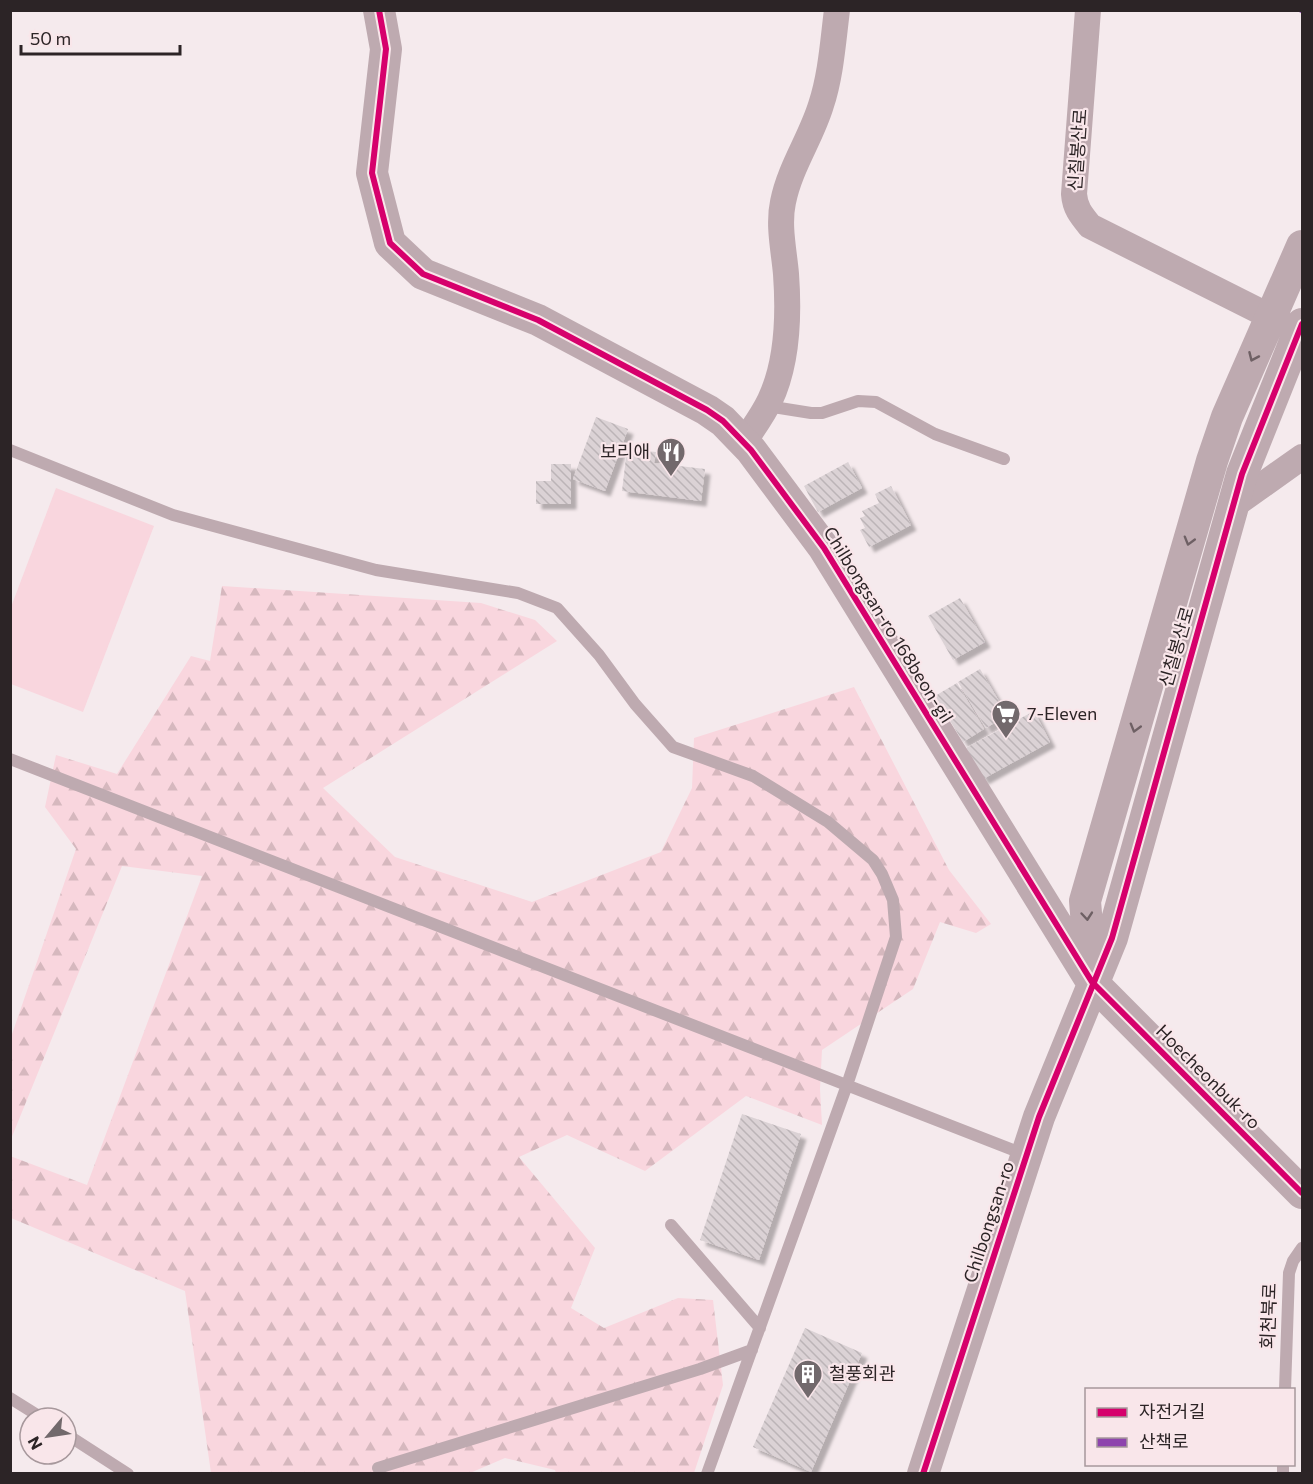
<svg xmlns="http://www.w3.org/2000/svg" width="1313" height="1484" viewBox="0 0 1313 1484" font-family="Commissioner,'Noto Sans KR',sans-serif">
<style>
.forest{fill:url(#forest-firs)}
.garden{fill:#f9d6de}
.building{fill:url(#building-back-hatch);filter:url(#shadow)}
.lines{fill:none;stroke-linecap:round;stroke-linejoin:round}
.service{stroke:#beaab0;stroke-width:12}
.minor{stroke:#beaab0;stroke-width:26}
.tertiary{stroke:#beaab0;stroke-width:32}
.quiet{stroke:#8e44ad;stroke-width:4.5;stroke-dasharray:9 4.5;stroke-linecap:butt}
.cycleway-casing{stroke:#f9e6ea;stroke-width:10}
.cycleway{stroke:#d6006c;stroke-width:6}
.oneway{stroke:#6e6064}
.labels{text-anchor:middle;stroke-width:4.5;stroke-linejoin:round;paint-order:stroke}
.street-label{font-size:18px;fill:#2c2426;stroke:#f9e6ea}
.poi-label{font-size:18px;fill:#2c2426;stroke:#f9e6ea;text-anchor:start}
</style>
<defs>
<pattern id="forest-firs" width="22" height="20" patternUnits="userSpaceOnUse" patternTransform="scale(1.5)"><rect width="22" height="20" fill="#f9d6de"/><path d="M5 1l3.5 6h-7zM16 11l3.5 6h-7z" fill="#d6b8be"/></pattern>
<pattern id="building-back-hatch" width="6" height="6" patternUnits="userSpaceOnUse" patternTransform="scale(1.5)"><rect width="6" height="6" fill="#dbd2d5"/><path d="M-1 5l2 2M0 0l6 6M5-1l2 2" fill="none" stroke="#bcb4b7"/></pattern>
<filter id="shadow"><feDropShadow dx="5.5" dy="5.5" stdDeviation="1.5" flood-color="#0004"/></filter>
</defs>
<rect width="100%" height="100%" fill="#f5eaed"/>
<path class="forest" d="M 222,586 L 481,603 L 535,620 L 557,641 L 323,788 L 395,857 L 532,902 L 661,852 L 692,788 L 694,738 L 854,687 L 949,870 L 991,924 L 976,933 L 940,922 L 913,989 L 822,1050 L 820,1089 L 822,1125 L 746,1096 L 645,1171 L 567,1135 L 519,1157 L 595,1248 L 571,1308 L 604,1328 L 678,1298 L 713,1300 L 723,1385 L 694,1473 L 556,1473 L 555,1470 L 505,1458 L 470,1473 L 211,1473 L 185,1291 L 11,1218 L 10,1156 L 87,1185 L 202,876 L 122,866 L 11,1139 L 11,1037 L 76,849 L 45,807 L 56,755 L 117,774 L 191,656 L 210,661 Z"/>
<path class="garden" d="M 56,488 L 154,526 L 83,712 L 11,684 L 11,607 Z"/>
<path class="building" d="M 596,417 L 628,429 L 605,491 L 573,479 Z
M 627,449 L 656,452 L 654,463 L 705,469 L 701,501 L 622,491 Z
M 848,462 L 862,488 L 818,512 L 804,486 Z
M 551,464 L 571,464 L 571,504 L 536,504 L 536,481 L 551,481 Z
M 891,486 L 911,525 L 869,547 L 860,530 L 865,528 L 860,518 L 865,516 L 862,511 L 879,503 L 875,494 Z
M 960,598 L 985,642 L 953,660 L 928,616 Z
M 980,669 L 1007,715 L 986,728 L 958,682 Z
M 957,683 L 984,729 L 963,742 L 935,696 Z
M 1034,711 L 1050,742 L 983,779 L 966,748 Z
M 742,1114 L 801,1134 L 759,1260 L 700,1240 Z
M 805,1328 L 862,1353 L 811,1472 L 753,1447 Z"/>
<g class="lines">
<path class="service" d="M 767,406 L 811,413 L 822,413 L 858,401 L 876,402 L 935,434 L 1004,459
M 10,450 L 173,515 L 376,570 L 518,593 L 557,608 L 599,655 L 635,704 L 673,747 L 753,776 L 828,822 L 873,860 L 882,874 L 893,900 L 896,937 L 847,1085 L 707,1474
M 10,759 L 1026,1155
M 671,1225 L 760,1328
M 1285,1390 L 1289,1273 L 1293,1261 L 1302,1248
M 10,1398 L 42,1418
M 66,1434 L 128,1474
M 378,1468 L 700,1369 L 752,1350
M 1283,1474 L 1283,1464"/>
<path class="minor" d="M 1088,10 L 1074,194 C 1075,208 1081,215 1090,226 L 1271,317
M 744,442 C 753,428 763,415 770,400 C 788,362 789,315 786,274 C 784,251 778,225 783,202 C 790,167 811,138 821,105 C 831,75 833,41 837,10
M 1233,506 L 1302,457"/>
<path class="tertiary" d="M 379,10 L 386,49 L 372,173 L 390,243 L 423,274 L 538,320 L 707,410 L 723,421 L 751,450 L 824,548 L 1092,982 L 1302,1193
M 1091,975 L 1085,901 L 1212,461 L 1227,417 L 1302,246
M 923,1474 L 1039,1117 L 1112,938 L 1242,474 L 1302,324"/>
<path class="quiet" d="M 1300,10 L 1302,11"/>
<g class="cycleway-casing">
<path id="cycleway" d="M 379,10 L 386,49 L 372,173 L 390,243 L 423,274 L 538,320 L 707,410 L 723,421 L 751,450 L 824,548 L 1092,982 L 1302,1193
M 923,1474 L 1039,1117 L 1112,938 L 1242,474 L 1302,324"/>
</g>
<use href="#cycleway" class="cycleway"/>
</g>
<defs><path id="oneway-chevron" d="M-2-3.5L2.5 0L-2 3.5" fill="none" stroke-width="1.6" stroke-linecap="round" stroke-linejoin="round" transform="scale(1.5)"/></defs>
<g class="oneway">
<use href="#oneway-chevron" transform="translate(1253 357) rotate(114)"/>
<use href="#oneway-chevron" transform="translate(1189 541) rotate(106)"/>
<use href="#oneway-chevron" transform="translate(1135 728) rotate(106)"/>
<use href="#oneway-chevron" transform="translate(1087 916) rotate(85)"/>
</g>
<defs>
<g id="restaurant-pin" transform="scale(1.5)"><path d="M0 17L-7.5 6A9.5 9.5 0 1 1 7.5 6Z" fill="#72696c" stroke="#f9e6ea"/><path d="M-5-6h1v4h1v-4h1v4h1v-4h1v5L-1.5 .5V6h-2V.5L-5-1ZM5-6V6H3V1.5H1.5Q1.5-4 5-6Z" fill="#fff"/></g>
<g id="supermarket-pin" transform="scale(1.5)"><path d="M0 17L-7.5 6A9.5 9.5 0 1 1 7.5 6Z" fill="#72696c" stroke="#f9e6ea"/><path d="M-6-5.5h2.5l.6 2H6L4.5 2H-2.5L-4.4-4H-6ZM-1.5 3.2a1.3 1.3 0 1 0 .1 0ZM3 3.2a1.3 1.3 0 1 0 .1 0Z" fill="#fff"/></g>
<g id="building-pin" transform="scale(1.5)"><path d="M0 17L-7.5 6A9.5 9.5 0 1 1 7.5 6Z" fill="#72696c" stroke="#f9e6ea"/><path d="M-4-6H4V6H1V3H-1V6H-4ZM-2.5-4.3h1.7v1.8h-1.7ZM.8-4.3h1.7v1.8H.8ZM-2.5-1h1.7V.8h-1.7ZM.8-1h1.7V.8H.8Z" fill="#fff"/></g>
</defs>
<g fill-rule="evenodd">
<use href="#restaurant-pin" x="671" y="452"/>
<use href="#supermarket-pin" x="1006" y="714"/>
<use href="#building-pin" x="808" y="1374"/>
</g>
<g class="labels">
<g class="street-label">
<text transform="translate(1078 150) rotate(-86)" y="6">신칠봉산로</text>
<text transform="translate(888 625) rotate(58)" y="6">Chilbongsan-ro 168beon-gil</text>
<text transform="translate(1177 647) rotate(-74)" y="6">신칠봉산로</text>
<text transform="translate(1208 1077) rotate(45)" y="6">Hoecheonbuk-ro</text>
<text transform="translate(989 1222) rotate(-72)" y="6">Chilbongsan-ro</text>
<text transform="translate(1269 1316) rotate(-88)" y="6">회천북로</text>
</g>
<g class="poi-label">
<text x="650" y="458" text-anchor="end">보리애</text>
<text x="1027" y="720">7-Eleven</text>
<text x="829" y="1380">철풍회관</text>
</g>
</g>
<rect width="1313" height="1484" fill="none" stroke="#2c2426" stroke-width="24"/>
<rect x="1085" y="1388" width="210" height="78" fill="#f9e6ea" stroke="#a7989c" stroke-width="1.5"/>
<rect x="1097" y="1408" width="30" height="9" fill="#d6006c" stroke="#a7989c" stroke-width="1.5"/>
<text x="1139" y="1418" font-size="18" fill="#2c2426">자전거길</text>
<rect x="1097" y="1438" width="30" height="9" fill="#8e44ad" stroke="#a7989c" stroke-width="1.5"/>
<text x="1139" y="1448" font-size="18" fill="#2c2426">산책로</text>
<g transform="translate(48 1436) rotate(241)"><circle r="28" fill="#f9e6ea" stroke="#a7989c" stroke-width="1.5"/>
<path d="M0-4.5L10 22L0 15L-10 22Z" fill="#72696c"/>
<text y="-9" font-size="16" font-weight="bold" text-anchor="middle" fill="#2c2426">N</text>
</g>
<path d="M21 45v9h159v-9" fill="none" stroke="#2c2426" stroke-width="3"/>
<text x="30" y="45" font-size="18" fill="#2c2426" stroke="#f9e6ea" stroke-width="4.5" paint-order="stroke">50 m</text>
</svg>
